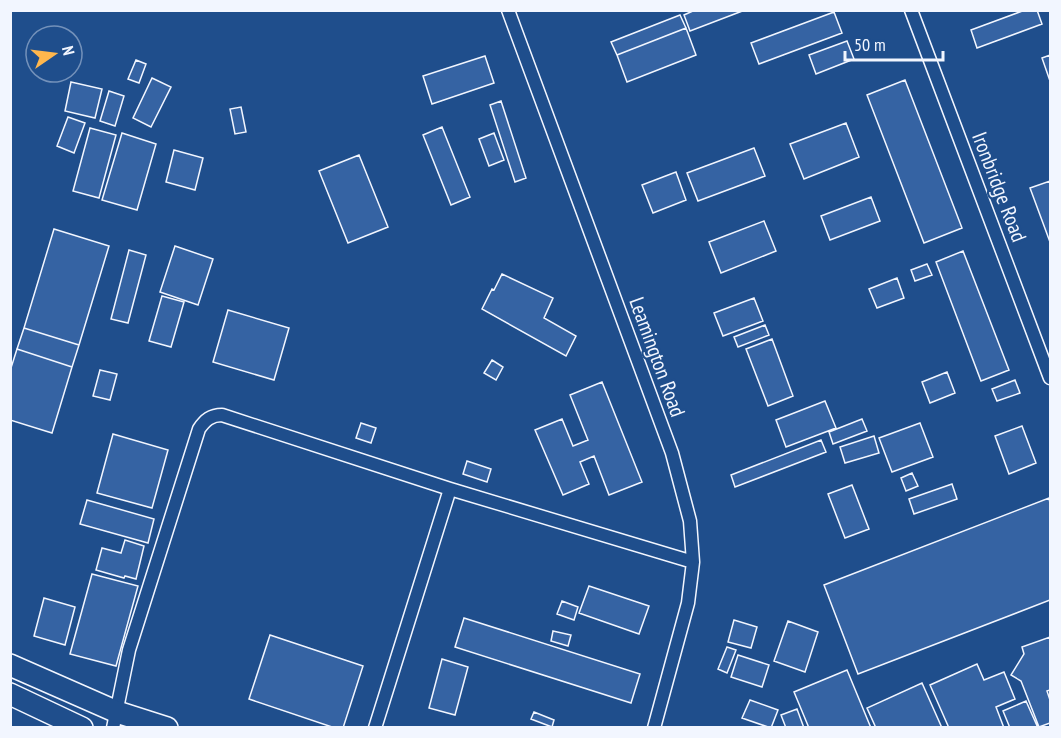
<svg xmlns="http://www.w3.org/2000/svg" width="1061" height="738" viewBox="0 0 1061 738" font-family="'PT Sans Narrow',sans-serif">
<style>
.building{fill:#3563a3;stroke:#f2f6ff;stroke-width:1.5}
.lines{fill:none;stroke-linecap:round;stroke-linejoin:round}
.street-casing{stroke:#f2f6ff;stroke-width:15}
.highway-casing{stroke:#f2f6ff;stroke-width:24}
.street{stroke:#1f4e8c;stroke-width:12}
.highway{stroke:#1f4e8c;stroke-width:21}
.labels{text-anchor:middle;stroke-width:4.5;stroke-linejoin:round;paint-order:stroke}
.street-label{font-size:21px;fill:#f2f6ff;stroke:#1f4e8c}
</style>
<rect width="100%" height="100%" fill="#1f4e8c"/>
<path class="building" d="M 695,10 L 745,10 L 690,31 L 684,15 Z
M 1025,10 L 1037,10 L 1042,24 L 977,48 L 971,30 Z
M 834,12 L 842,33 L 759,64 L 751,43 Z
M 680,15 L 686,28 L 617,55 L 611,42 Z
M 686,28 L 696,55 L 627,82 L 617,55 Z
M 847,41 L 854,59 L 816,74 L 809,55 Z
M 1050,55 L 1050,81 L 1042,58 Z
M 485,56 L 494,83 L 432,104 L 423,76 Z
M 136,60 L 146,64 L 139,83 L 128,79 Z
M 152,78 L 171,87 L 151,127 L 133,118 Z
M 905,80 L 962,228 L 924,243 L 867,95 Z
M 71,82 L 102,89 L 95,118 L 65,111 Z
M 109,91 L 124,96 L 115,126 L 100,121 Z
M 501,101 L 526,178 L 515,182 L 490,105 Z
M 241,107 L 246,132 L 235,134 L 230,109 Z
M 68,117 L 85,123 L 74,153 L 57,146 Z
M 846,123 L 859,157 L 804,179 L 790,144 Z
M 442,127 L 470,197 L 451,205 L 423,135 Z
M 90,128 L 116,135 L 99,198 L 73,191 Z
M 122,133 L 156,144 L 137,210 L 102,200 Z
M 494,133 L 504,160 L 489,166 L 479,139 Z
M 754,148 L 765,176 L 698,201 L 687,173 Z
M 174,150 L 203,158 L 195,190 L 166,182 Z
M 359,155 L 388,227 L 348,243 L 319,171 Z
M 676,172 L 686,200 L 653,213 L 642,185 Z
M 1050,181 L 1050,242 L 1030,188 Z
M 871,197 L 880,221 L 830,240 L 821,216 Z
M 764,221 L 776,251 L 721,273 L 709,242 Z
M 54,229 L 109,246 L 79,345 L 24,328 Z
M 175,246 L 213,259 L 198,305 L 160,292 Z
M 129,250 L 146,255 L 128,323 L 111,319 Z
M 963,251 L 1009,370 L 981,381 L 936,262 Z
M 927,264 L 932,275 L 915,281 L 911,270 Z
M 502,274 L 553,298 L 544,318 L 576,336 L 566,356 L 482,309 L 492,289 L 494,290 Z
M 897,278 L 904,298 L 877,308 L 869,289 Z
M 162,296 L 184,302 L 171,347 L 149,341 Z
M 754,298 L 763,321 L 723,336 L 714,313 Z
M 228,310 L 289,328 L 274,380 L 213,362 Z
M 765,325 L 769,335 L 738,347 L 734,337 Z
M 24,328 L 79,345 L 72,367 L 17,349 Z
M 772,339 L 793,396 L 768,406 L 746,349 Z
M 17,349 L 72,367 L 52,433 L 10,420 L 10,371 Z
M 492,360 L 503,367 L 496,380 L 484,373 Z
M 100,370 L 117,374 L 110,400 L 93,396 Z
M 947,372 L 955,393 L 930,403 L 922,382 Z
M 1015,380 L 1020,393 L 997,401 L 992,389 Z
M 602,382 L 642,482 L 609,495 L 594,456 L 580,462 L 589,484 L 563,495 L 535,430 L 562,419 L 573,446 L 588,440 L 570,395 Z
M 825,401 L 836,428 L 786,447 L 776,420 Z
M 862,419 L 867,431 L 833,444 L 829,432 Z
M 361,423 L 376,428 L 371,443 L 356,438 Z
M 920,423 L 933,457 L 892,472 L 879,438 Z
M 1022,426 L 1036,463 L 1009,474 L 995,436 Z
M 113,434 L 168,450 L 152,508 L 97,493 Z
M 874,436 L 879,453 L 845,463 L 840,447 Z
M 821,440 L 826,452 L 735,487 L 731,475 Z
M 467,461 L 491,469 L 487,482 L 463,474 Z
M 912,473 L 918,486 L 906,491 L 901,478 Z
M 952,484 L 957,499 L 914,514 L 909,499 Z
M 852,485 L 869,529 L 845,538 L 828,494 Z
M 1049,498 L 1050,503 L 1050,600 L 858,674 L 824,585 Z
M 87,500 L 154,519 L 148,543 L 80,524 Z
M 125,540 L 144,546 L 136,579 L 125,576 L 124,578 L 96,570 L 102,548 L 121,553 Z
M 92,574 L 138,586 L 116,666 L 70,654 Z
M 589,586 L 649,606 L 639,634 L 579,613 Z
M 44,598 L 75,607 L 65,645 L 34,636 Z
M 562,601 L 578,607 L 574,620 L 557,614 Z
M 464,618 L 640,674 L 631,703 L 455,647 Z
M 734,620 L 757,627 L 751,648 L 728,642 Z
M 788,621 L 818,632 L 805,672 L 774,661 Z
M 553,631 L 571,635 L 568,646 L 551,641 Z
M 270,635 L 363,666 L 343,728 L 335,728 L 249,699 Z
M 1050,637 L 1050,690 L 1047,691 L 1050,700 L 1050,723 L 1039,727 L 1021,681 L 1011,675 L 1024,654 L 1022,647 Z
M 727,647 L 736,650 L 727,673 L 718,669 Z
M 738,655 L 769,665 L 762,687 L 731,677 Z
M 442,659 L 468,667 L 455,715 L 429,708 Z
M 977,664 L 984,680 L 1004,672 L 1015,699 L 996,707 L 1004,728 L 949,728 L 930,685 Z
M 847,670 L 871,728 L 809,728 L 794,692 Z
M 922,683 L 942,728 L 876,728 L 867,708 Z
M 750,700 L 778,710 L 771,728 L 742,718 Z
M 1026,701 L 1038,728 L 1010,728 L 1003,711 Z
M 797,709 L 804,728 L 786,728 L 781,715 Z
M 534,712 L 554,720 L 552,727 L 531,719 Z"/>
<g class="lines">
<g class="street-casing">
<path id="street" d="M 508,10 L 672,453 L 690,521 L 693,562 L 688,603 L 654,728
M 911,10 L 1050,378
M 113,728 L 129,650 L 199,429 C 205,420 211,415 222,415 L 450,489 L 693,562
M 375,728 L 450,489"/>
</g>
<g class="highway-casing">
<path id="highway" d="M 10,665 L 117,712 L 167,728
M 10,694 L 82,728"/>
</g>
<use href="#street" class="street"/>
<use href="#highway" class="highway"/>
</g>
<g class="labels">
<g class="street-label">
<text transform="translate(999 187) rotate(69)" y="7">Ironbridge Road</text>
<text transform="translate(657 357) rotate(70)" y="7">Leamington Road</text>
</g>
</g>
<rect width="1061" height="738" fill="none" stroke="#f2f6ff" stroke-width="24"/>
<g transform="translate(54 54) rotate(76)"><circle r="28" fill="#1f4e8c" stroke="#7391ba" stroke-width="1.5"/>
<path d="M0-4.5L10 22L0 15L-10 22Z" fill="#ffb74d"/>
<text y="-9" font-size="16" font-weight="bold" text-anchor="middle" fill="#f2f6ff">N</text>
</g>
<path d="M845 51v9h98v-9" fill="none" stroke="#f2f6ff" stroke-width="3"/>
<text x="854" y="51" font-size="18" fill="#f2f6ff" stroke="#1f4e8c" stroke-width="4.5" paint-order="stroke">50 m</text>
</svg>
